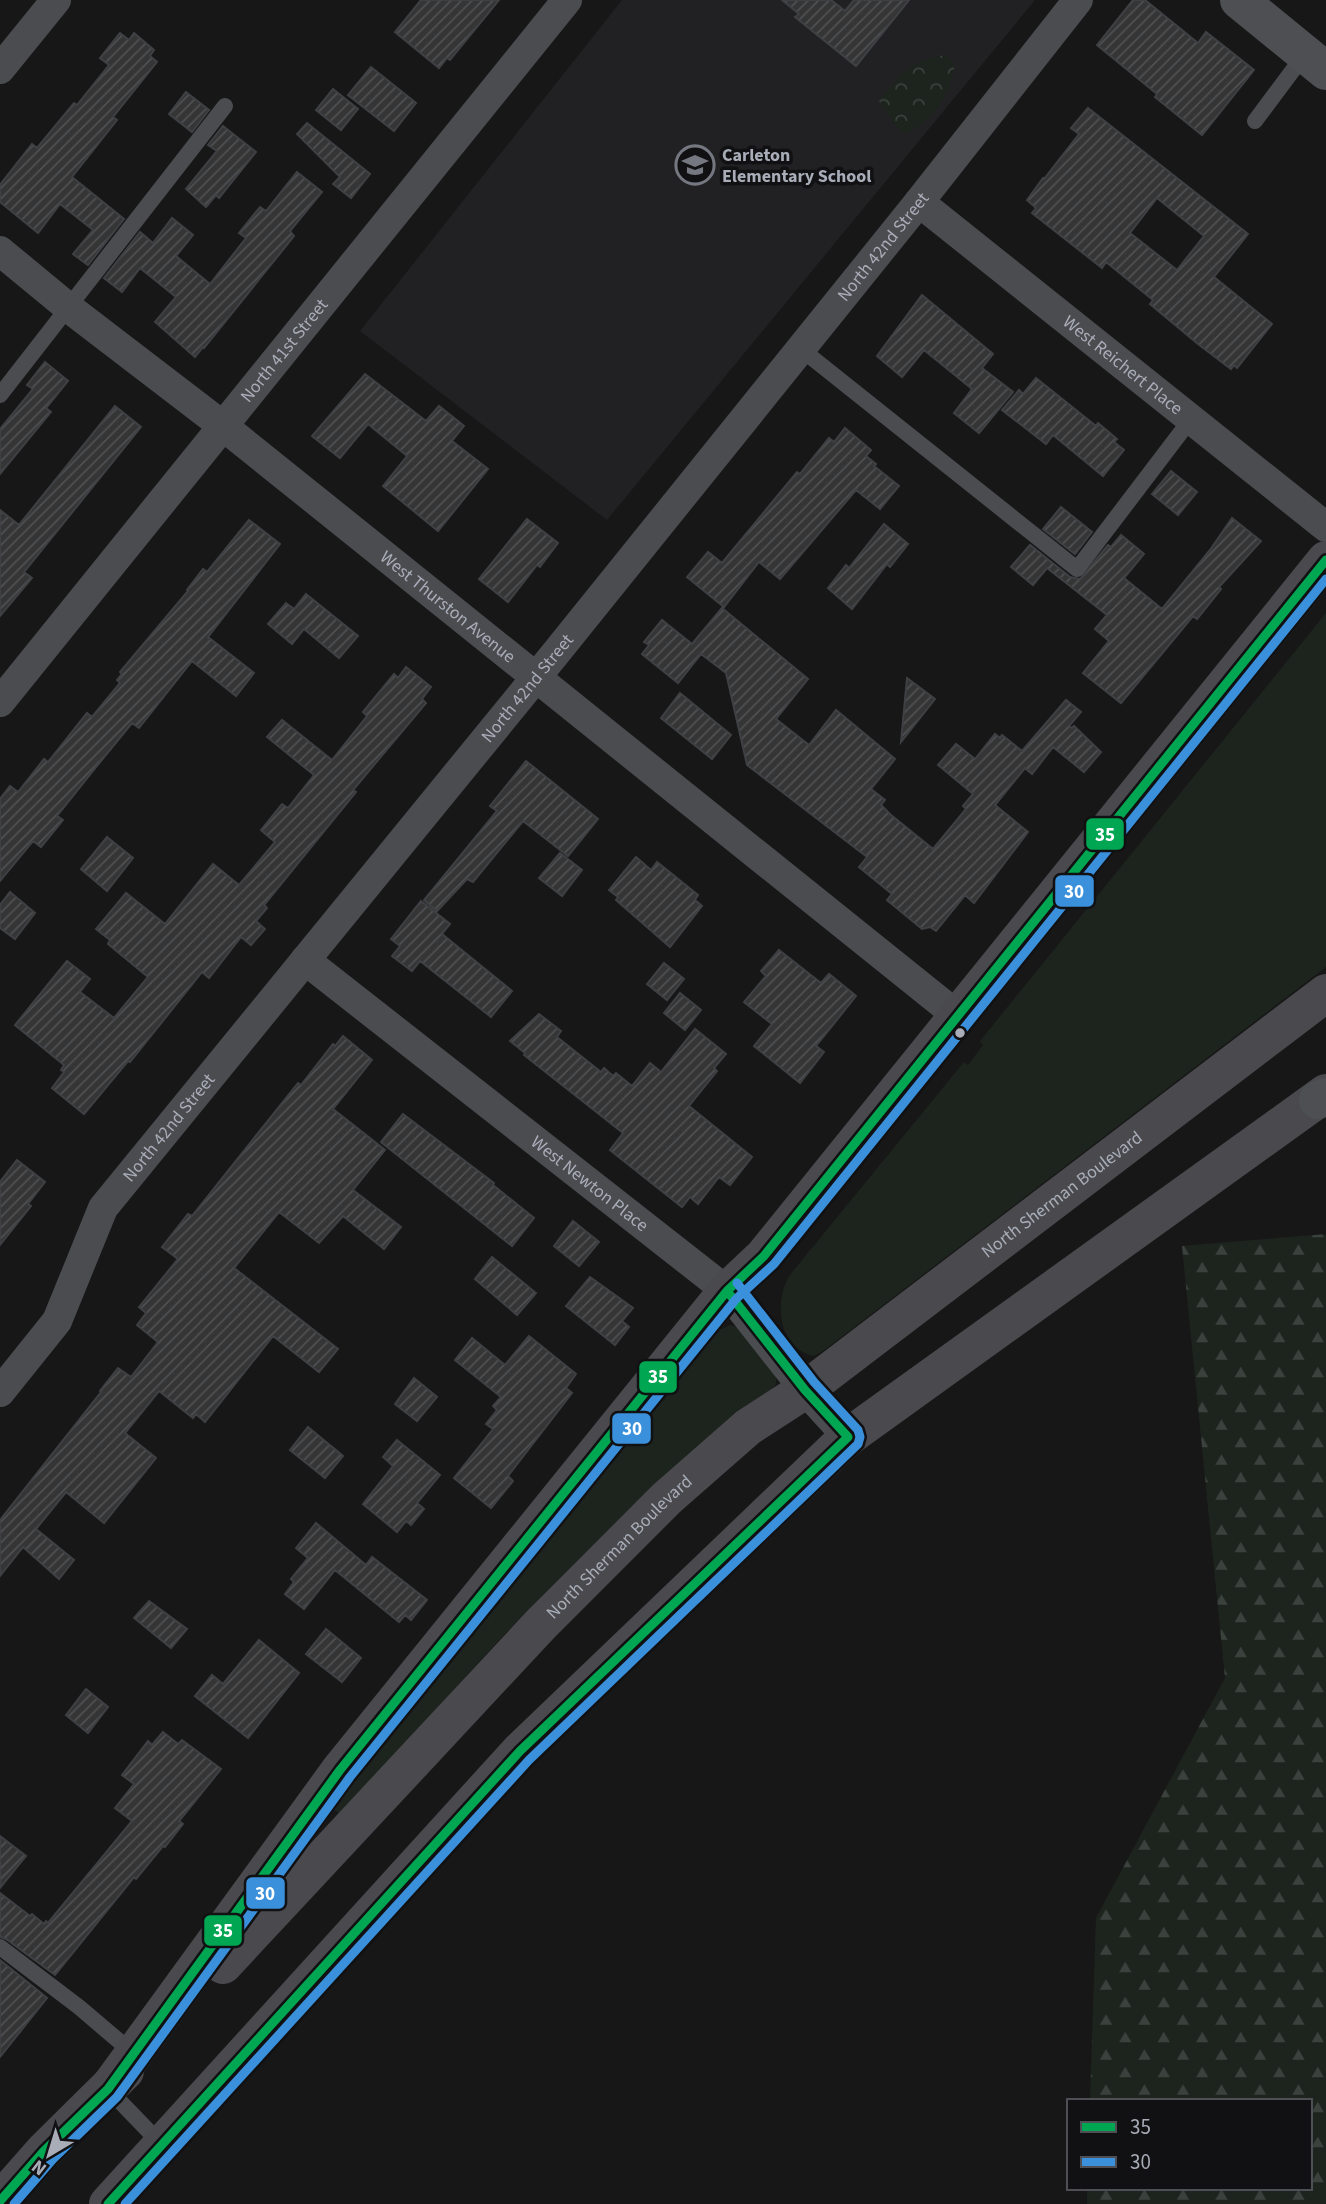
<svg xmlns="http://www.w3.org/2000/svg" width="1326" height="2204" viewBox="0 0 1326 2204" font-family="'Source Sans 3',sans-serif">
<style>
.built{fill:#212123}
.grass{fill:#1d241e}
.forest{fill:url(#forest-firs)}
.park{fill:url(#park-crowns)}
.building{fill:url(#building-hatch);stroke:#3f4043;stroke-width:2;fill-rule:evenodd}
.lines{fill:none;stroke-linecap:round;stroke-linejoin:round}
.lane{stroke:#4b4c50;stroke-width:16}
.street{stroke:#4b4c50;stroke-width:30}
.secondary{stroke:#4a4a4e;stroke-width:38}
.primary{stroke:#4d4f52;stroke-width:38}
.bus-1-casing{stroke:#111113;stroke-width:14}
.bus-2-casing{stroke:#111113;stroke-width:14}
.bus-1{stroke:#00a651;stroke-width:9}
.bus-2{stroke:#3a90db;stroke-width:9}
.bus-dot{fill:#a8adb8;stroke:#111113;stroke-width:2.5}
.labels{text-anchor:middle;stroke-width:7;stroke-linejoin:round;paint-order:stroke}
.poi-label{font-size:18px;font-weight:bold;fill:#a8adb8;stroke:#111113;text-anchor:start}
.street-label{font-size:18px;fill:#a8adb8;stroke:#111113}
.line-badge{stroke:#111113;stroke-width:2.5}
.badge-label{font-size:19px;text-anchor:middle;font-weight:bold;fill:#fff}
</style>
<defs>
<pattern id="forest-firs" width="22" height="20" patternUnits="userSpaceOnUse" patternTransform="scale(1.75)"><rect width="22" height="20" fill="#1d241e"/><path d="M5 1l3.5 6h-7zM16 11l3.5 6h-7z" fill="#3b413d"/></pattern>
<pattern id="park-crowns" width="20" height="18" patternUnits="userSpaceOnUse" patternTransform="scale(1.75)"><rect width="20" height="18" fill="#1d241e"/><path d="M2 6a3 3 0 1 1 6 0M12 15a3 3 0 1 1 6 0" fill="none" stroke="#3b413d"/></pattern>
<pattern id="building-hatch" width="6" height="6" patternUnits="userSpaceOnUse" patternTransform="scale(1.75)"><rect width="6" height="6" fill="#353536"/><path d="M-1 1l2-2M0 6l6-6M5 7l2-2" fill="none" stroke="#4f5051"/></pattern>
</defs>
<rect width="100%" height="100%" fill="#171717"/>
<path class="built" d="M 622,0 L 1035,0 L 607,520 L 360,331 Z"/>
<path class="grass" d="M 1326,613 L 1326,967 L 823,1351 L 813,1356 C 778,1347 774,1303 789,1276 L 964,1062 L 968,1065 L 983,1045 L 980,1041 Z
M 730,1325 L 741,1328 L 776,1376 L 776,1384 L 771,1392 C 706,1447 639,1500 579,1559 C 495,1640 419,1729 341,1815 L 333,1809 L 720,1330 Z"/>
<path class="forest" d="M 1326,1234 L 1326,2204 L 1087,2204 L 1087,2188 L 1310,2188 L 1310,2101 L 1090,2101 L 1096,1918 L 1225,1678 L 1182,1246 Z"/>
<path class="park" d="M 945,55 C 948,58 951,60 953,63 C 956,68 953,75 951,80 C 943,104 929,125 904,134 L 897,127 L 879,101 C 902,74 907,62 945,55 Z"/>
<path class="building" d="M 421,0 L 499,0 L 450,60 L 447,58 L 439,68 L 395,32 Z
M 782,0 L 831,0 L 845,11 L 854,0 L 909,0 L 856,66 L 795,17 L 799,14 Z
M 1133,0 L 1145,0 L 1198,43 L 1206,32 L 1254,70 L 1202,135 L 1155,97 L 1157,94 L 1097,45 Z
M 120,33 L 129,40 L 134,33 L 154,50 L 150,56 L 157,62 L 113,117 L 117,120 L 72,177 L 124,219 L 88,265 L 73,254 L 93,230 L 60,204 L 38,233 L 0,202 L 0,185 L 32,144 L 37,148 L 74,103 L 77,105 L 109,65 L 100,58 Z
M 371,67 L 416,103 L 394,131 L 348,95 Z
M 333,89 L 358,109 L 341,130 L 316,110 Z
M 186,92 L 209,110 L 192,132 L 169,114 Z
M 1088,108 L 1248,234 L 1214,277 L 1272,324 L 1237,368 L 1234,365 L 1231,369 L 1198,344 L 1150,304 L 1153,300 L 1106,262 L 1102,268 L 1032,213 L 1036,208 L 1027,200 L 1043,178 L 1044,179 L 1079,134 L 1071,128 ZM 1157,198 L 1204,236 L 1177,270 L 1130,233 Z
M 307,123 L 370,174 L 351,198 L 333,184 L 340,177 L 297,134 Z
M 223,126 L 256,152 L 219,198 L 216,195 L 206,207 L 186,189 L 217,151 L 208,145 Z
M 297,172 L 322,192 L 290,231 L 294,236 L 204,348 L 203,347 L 195,357 L 155,322 L 176,297 L 140,268 L 122,292 L 104,278 L 140,232 L 153,243 L 172,218 L 193,235 L 176,256 L 210,284 L 246,238 L 239,233 L 260,207 L 266,211 Z
M 922,295 L 993,354 L 982,368 L 1013,392 L 979,433 L 954,413 L 972,389 L 924,350 L 902,377 L 877,356 Z
M 45,362 L 68,381 L 46,408 L 51,412 L 0,474 L 0,429 L 33,389 L 27,385 Z
M 365,374 L 426,421 L 439,406 L 464,426 L 452,441 L 488,469 L 438,531 L 383,486 L 407,456 L 368,424 L 340,458 L 312,436 Z
M 1036,378 L 1096,426 L 1098,423 L 1117,439 L 1114,442 L 1124,450 L 1103,476 L 1053,435 L 1046,444 L 1002,410 L 1019,390 L 1023,394 Z
M 115,406 L 141,427 L 24,572 L 32,578 L 0,616 L 0,510 L 19,525 Z
M 845,428 L 871,450 L 866,456 L 876,464 L 874,466 L 899,486 L 880,509 L 856,490 L 780,579 L 759,562 L 724,607 L 687,577 L 708,552 L 722,563 L 797,472 L 800,474 L 829,438 L 834,442 Z
M 1171,471 L 1197,492 L 1178,515 L 1152,494 Z
M 1061,507 L 1092,532 L 1075,554 L 1043,529 Z
M 1232,518 L 1261,541 L 1219,587 L 1221,589 L 1197,619 L 1193,616 L 1121,703 L 1083,673 L 1109,641 L 1095,629 L 1107,615 L 1047,568 L 1033,585 L 1011,567 L 1030,545 L 1070,577 L 1080,579 L 1108,545 L 1111,547 L 1121,535 L 1144,554 L 1124,578 L 1162,609 L 1210,550 Z
M 527,519 L 558,543 L 540,567 L 537,565 L 508,602 L 479,579 Z
M 249,520 L 280,544 L 208,637 L 254,673 L 236,696 L 192,661 L 139,728 L 132,723 L 92,772 L 57,816 L 63,820 L 41,847 L 33,841 L 0,881 L 0,799 L 10,786 L 18,792 L 44,759 L 48,762 L 87,713 L 92,717 L 120,683 L 117,680 L 122,674 L 120,672 L 188,591 L 187,590 L 203,569 L 207,572 Z
M 884,524 L 908,544 L 890,567 L 887,564 L 852,609 L 828,588 L 846,565 L 849,568 Z
M 306,594 L 358,636 L 339,658 L 304,629 L 292,644 L 268,624 L 286,603 L 294,609 Z
M 722,608 L 808,679 L 776,719 L 809,745 L 836,710 L 895,759 L 871,789 L 885,800 L 881,805 L 891,815 L 933,849 L 966,809 L 963,806 L 973,794 L 938,765 L 956,744 L 975,759 L 995,734 L 1000,738 L 1002,735 L 1022,751 L 1066,700 L 1081,712 L 1069,726 L 1072,728 L 1074,726 L 1101,752 L 1084,772 L 1053,747 L 1032,774 L 1025,768 L 995,805 L 1028,832 L 974,903 L 965,895 L 936,931 L 930,927 L 922,929 L 887,900 L 892,894 L 859,867 L 867,857 L 747,765 L 726,673 L 701,654 L 678,683 L 642,654 L 649,645 L 644,642 L 662,620 L 692,644 Z
M 406,667 L 431,687 L 422,699 L 426,703 L 353,790 L 356,792 L 264,905 L 267,908 L 256,921 L 265,929 L 251,945 L 241,937 L 209,978 L 202,972 L 130,1062 L 128,1061 L 84,1114 L 52,1088 L 64,1072 L 61,1070 L 64,1065 L 15,1025 L 67,961 L 90,979 L 80,992 L 114,1018 L 148,977 L 108,944 L 110,940 L 96,929 L 126,893 L 165,924 L 213,864 L 239,885 L 275,842 L 261,830 L 282,804 L 288,808 L 314,775 L 267,737 L 282,720 L 332,760 L 367,716 L 363,712 L 394,674 L 398,678 Z
M 907,678 L 935,699 L 901,742 Z
M 680,693 L 731,735 L 712,759 L 661,718 Z
M 526,761 L 598,819 L 568,856 L 523,821 L 473,882 L 467,879 L 437,911 L 424,900 L 497,811 L 490,806 Z
M 107,837 L 133,858 L 107,891 L 81,869 Z
M 560,853 L 582,870 L 562,896 L 539,878 Z
M 636,857 L 651,870 L 657,862 L 698,895 L 695,900 L 702,906 L 670,947 L 616,900 L 618,897 L 609,890 Z
M 10,892 L 35,913 L 15,939 L 0,928 L 0,905 Z
M 421,901 L 450,924 L 442,934 L 512,991 L 491,1017 L 420,961 L 412,971 L 392,956 L 400,946 L 391,939 Z
M 779,950 L 821,983 L 829,974 L 856,996 L 816,1046 L 824,1052 L 800,1083 L 754,1046 L 772,1024 L 744,1002 L 766,976 L 761,971 Z
M 664,963 L 684,979 L 667,1000 L 647,984 Z
M 680,993 L 701,1010 L 685,1030 L 664,1013 Z
M 539,1014 L 561,1031 L 557,1037 L 601,1072 L 604,1068 L 613,1076 L 616,1073 L 632,1086 L 650,1063 L 661,1072 L 695,1029 L 726,1054 L 714,1068 L 717,1071 L 689,1106 L 752,1157 L 730,1185 L 719,1177 L 698,1204 L 690,1197 L 682,1207 L 610,1150 L 623,1133 L 524,1055 L 525,1053 L 510,1041 Z
M 343,1036 L 372,1060 L 333,1109 L 385,1150 L 353,1190 L 401,1227 L 384,1249 L 343,1216 L 319,1243 L 279,1212 L 234,1268 L 338,1349 L 319,1372 L 273,1336 L 205,1422 L 196,1414 L 193,1418 L 159,1391 L 125,1433 L 156,1458 L 104,1523 L 66,1492 L 36,1529 L 74,1560 L 59,1579 L 23,1547 L 0,1576 L 0,1520 L 101,1392 L 100,1391 L 118,1368 L 131,1377 L 158,1342 L 137,1325 L 146,1313 L 139,1307 L 178,1259 L 162,1247 L 188,1214 L 192,1216 L 298,1083 L 301,1085 L 333,1044 L 335,1046 Z
M 403,1114 L 494,1183 L 493,1185 L 534,1218 L 512,1246 L 381,1142 Z
M 17,1160 L 45,1182 L 28,1204 L 31,1206 L 0,1245 L 0,1182 Z
M 573,1221 L 599,1242 L 579,1266 L 554,1246 Z
M 492,1257 L 536,1293 L 517,1315 L 475,1279 Z
M 590,1277 L 633,1308 L 622,1321 L 629,1327 L 615,1345 L 566,1306 Z
M 529,1336 L 576,1374 L 566,1388 L 572,1393 L 508,1476 L 513,1481 L 491,1508 L 454,1478 L 493,1429 L 486,1424 L 497,1410 L 493,1406 L 501,1397 L 455,1360 L 472,1338 L 505,1365 Z
M 414,1378 L 437,1397 L 417,1421 L 395,1404 Z
M 308,1427 L 343,1456 L 325,1478 L 290,1450 Z
M 397,1440 L 440,1475 L 417,1503 L 424,1509 L 411,1525 L 406,1521 L 397,1532 L 363,1504 L 393,1466 L 383,1457 Z
M 316,1523 L 366,1565 L 372,1557 L 427,1600 L 411,1620 L 405,1615 L 399,1622 L 335,1570 L 304,1609 L 285,1594 L 294,1582 L 291,1579 L 308,1558 L 296,1548 Z
M 149,1601 L 187,1629 L 171,1648 L 134,1618 Z
M 326,1629 L 361,1658 L 342,1682 L 306,1654 Z
M 259,1640 L 299,1673 L 248,1738 L 195,1696 L 212,1675 L 223,1684 Z
M 86,1689 L 108,1707 L 88,1733 L 66,1715 Z
M 163,1732 L 178,1744 L 182,1740 L 221,1769 L 179,1821 L 183,1824 L 165,1847 L 163,1846 L 136,1879 L 134,1877 L 55,1975 L 6,1939 L 0,1937 L 0,1893 L 30,1916 L 32,1914 L 44,1924 L 46,1921 L 48,1923 L 132,1821 L 115,1808 L 134,1784 L 122,1775 L 148,1741 L 152,1745 Z
M 0,1836 L 26,1856 L 0,1888 Z
M 0,1960 L 47,1998 L 0,2057 Z"/>
<g class="lines">
<path class="lane" d="M 1255,121 L 1305,54
M 801,349 L 1077,569 L 1191,419
M 0,395 L 225,106
M 0,1947 L 79,2007 L 133,2053
M 108,2089 L 161,2144"/>
<g class="street">
<path d="M 0,69 L 56,0"/>
<path id="s1" d="M 919,202 L 1326,527"/>
<path id="s2" d="M 0,251 L 69,308 L 223,426 L 959,1017"/>
<path id="s3" d="M 0,702 L 567,0"/>
<path id="s4" d="M 305,960 L 727,1291 L 805,1390 L 848,1437"/>
<path id="s5" d="M 0,1392 L 57,1321 L 103,1208 L 555,654 L 919,202 L 1078,0"/>
</g>
<g class="secondary">
<path id="s6" d="M 223,1965 L 541,1624 L 667,1498 L 748,1427 L 805,1390 L 860,1348 L 1326,993"/>
<path d="M 108,2089 L 340,1770 L 727,1291 L 764,1256 L 1326,560"/>
<path d="M 0,2201 L 44,2151 L 125,2071"/>
<path d="M 108,2204 L 520,1751 L 848,1437 L 1326,1093"/>
</g>
<path class="primary" d="M 1239,0 L 1326,71
M 1318,1100 L 1326,1097"/>
<g class="bus-1-casing">
<path id="bus-1" d="M 0,2201 L 44,2151 L 108,2089 L 340,1770 L 727,1291 L 764,1256 L 1326,560
M 108,2204 L 520,1751 L 848,1437 L 805,1390 L 727,1291"/>
</g>
<g class="bus-2-casing">
<path id="bus-2" d="M 14,2204 L 53,2159 L 117,2097 L 350,1777 L 736,1299 L 774,1264 L 1326,579
M 125,2204 L 529,1760 L 858,1444 L 860,1437 L 858,1430 L 814,1382 L 737,1283"/>
</g>
<use href="#bus-1" class="bus-1"/>
<use href="#bus-2" class="bus-2"/>
</g>
<defs>
<g id="school-ring" transform="scale(2.0125)"><circle r="9.5" fill="#111113" stroke="#757880" stroke-width="1.5"/><path d="M0-5L7-2L0 1L-7-2ZM-4 1L0 2.5L4 1V4Q0 6-4 4Z" fill="#757880"/></g>
</defs>
<g fill-rule="evenodd">
<use href="#school-ring" x="695" y="165"/>
</g>
<circle class="bus-dot" cx="960" cy="1033" r="6"/>
<g class="labels">
<g class="poi-label">
<text x="722" y="161">Carleton<tspan x="722" dy="21">Elementary School</tspan></text>
</g>
<g class="street-label">
<text dy="6" stroke="none"><textPath href="#s5" startOffset="1451">North 42nd Street</textPath></text>
<text dy="6" stroke="none"><textPath href="#s3" startOffset="452">North 41st Street</textPath></text>
<text dy="6" stroke="none"><textPath href="#s1" startOffset="261">West Reichert Place</textPath></text>
<text dy="6" stroke="none"><textPath href="#s2" startOffset="572">West Thurston Avenue</textPath></text>
<text dy="6" stroke="none"><textPath href="#s5" startOffset="884">North 42nd Street</textPath></text>
<text dy="6" stroke="none"><textPath href="#s5" startOffset="317">North 42nd Street</textPath></text>
<text dy="6" stroke="none"><textPath href="#s4" startOffset="362">West Newton Place</textPath></text>
<text dy="6" stroke="none"><textPath href="#s6" startOffset="1143">North Sherman Boulevard</textPath></text>
<text dy="6" stroke="none"><textPath href="#s6" startOffset="576">North Sherman Boulevard</textPath></text>
</g>
</g>
<g class="line-badge">
<rect x="1085" y="817" width="40" height="34" rx="7" fill="#00a651"/>
<rect x="1054" y="874" width="41" height="34" rx="7" fill="#3a90db"/>
<rect x="638" y="1360" width="40" height="34" rx="7" fill="#00a651"/>
<rect x="611" y="1412" width="41" height="33" rx="7" fill="#3a90db"/>
<rect x="245" y="1876" width="41" height="34" rx="7" fill="#3a90db"/>
<rect x="203" y="1914" width="40" height="33" rx="7" fill="#00a651"/>
</g>
<g class="badge-label">
<text x="1105" y="841">35</text>
<text x="1074" y="898">30</text>
<text x="658" y="1383">35</text>
<text x="632" y="1435">30</text>
<text x="265" y="1900">30</text>
<text x="223" y="1937">35</text>
</g>
<rect x="1067" y="2099" width="245" height="91" fill="#111113" stroke="#4d4f55" stroke-width="2"/>
<rect x="1081" y="2122" width="35" height="10" fill="#00a651" stroke="#4d4f55" stroke-width="2"/>
<text x="1130" y="2134" font-size="21" fill="#a8adb8">35</text>
<rect x="1081" y="2157" width="35" height="10" fill="#3a90db" stroke="#4d4f55" stroke-width="2"/>
<text x="1130" y="2169" font-size="21" fill="#a8adb8">30</text>
<g transform="translate(49 2155) rotate(218)" stroke="#111113" stroke-width="5" paint-order="stroke">
<path d="M0-5L12 26L0 18L-12 26Z" fill="#a8adb8"/>
<text y="-10" font-size="19" font-weight="bold" text-anchor="middle" fill="#a8adb8">N</text>
</g>
</svg>
